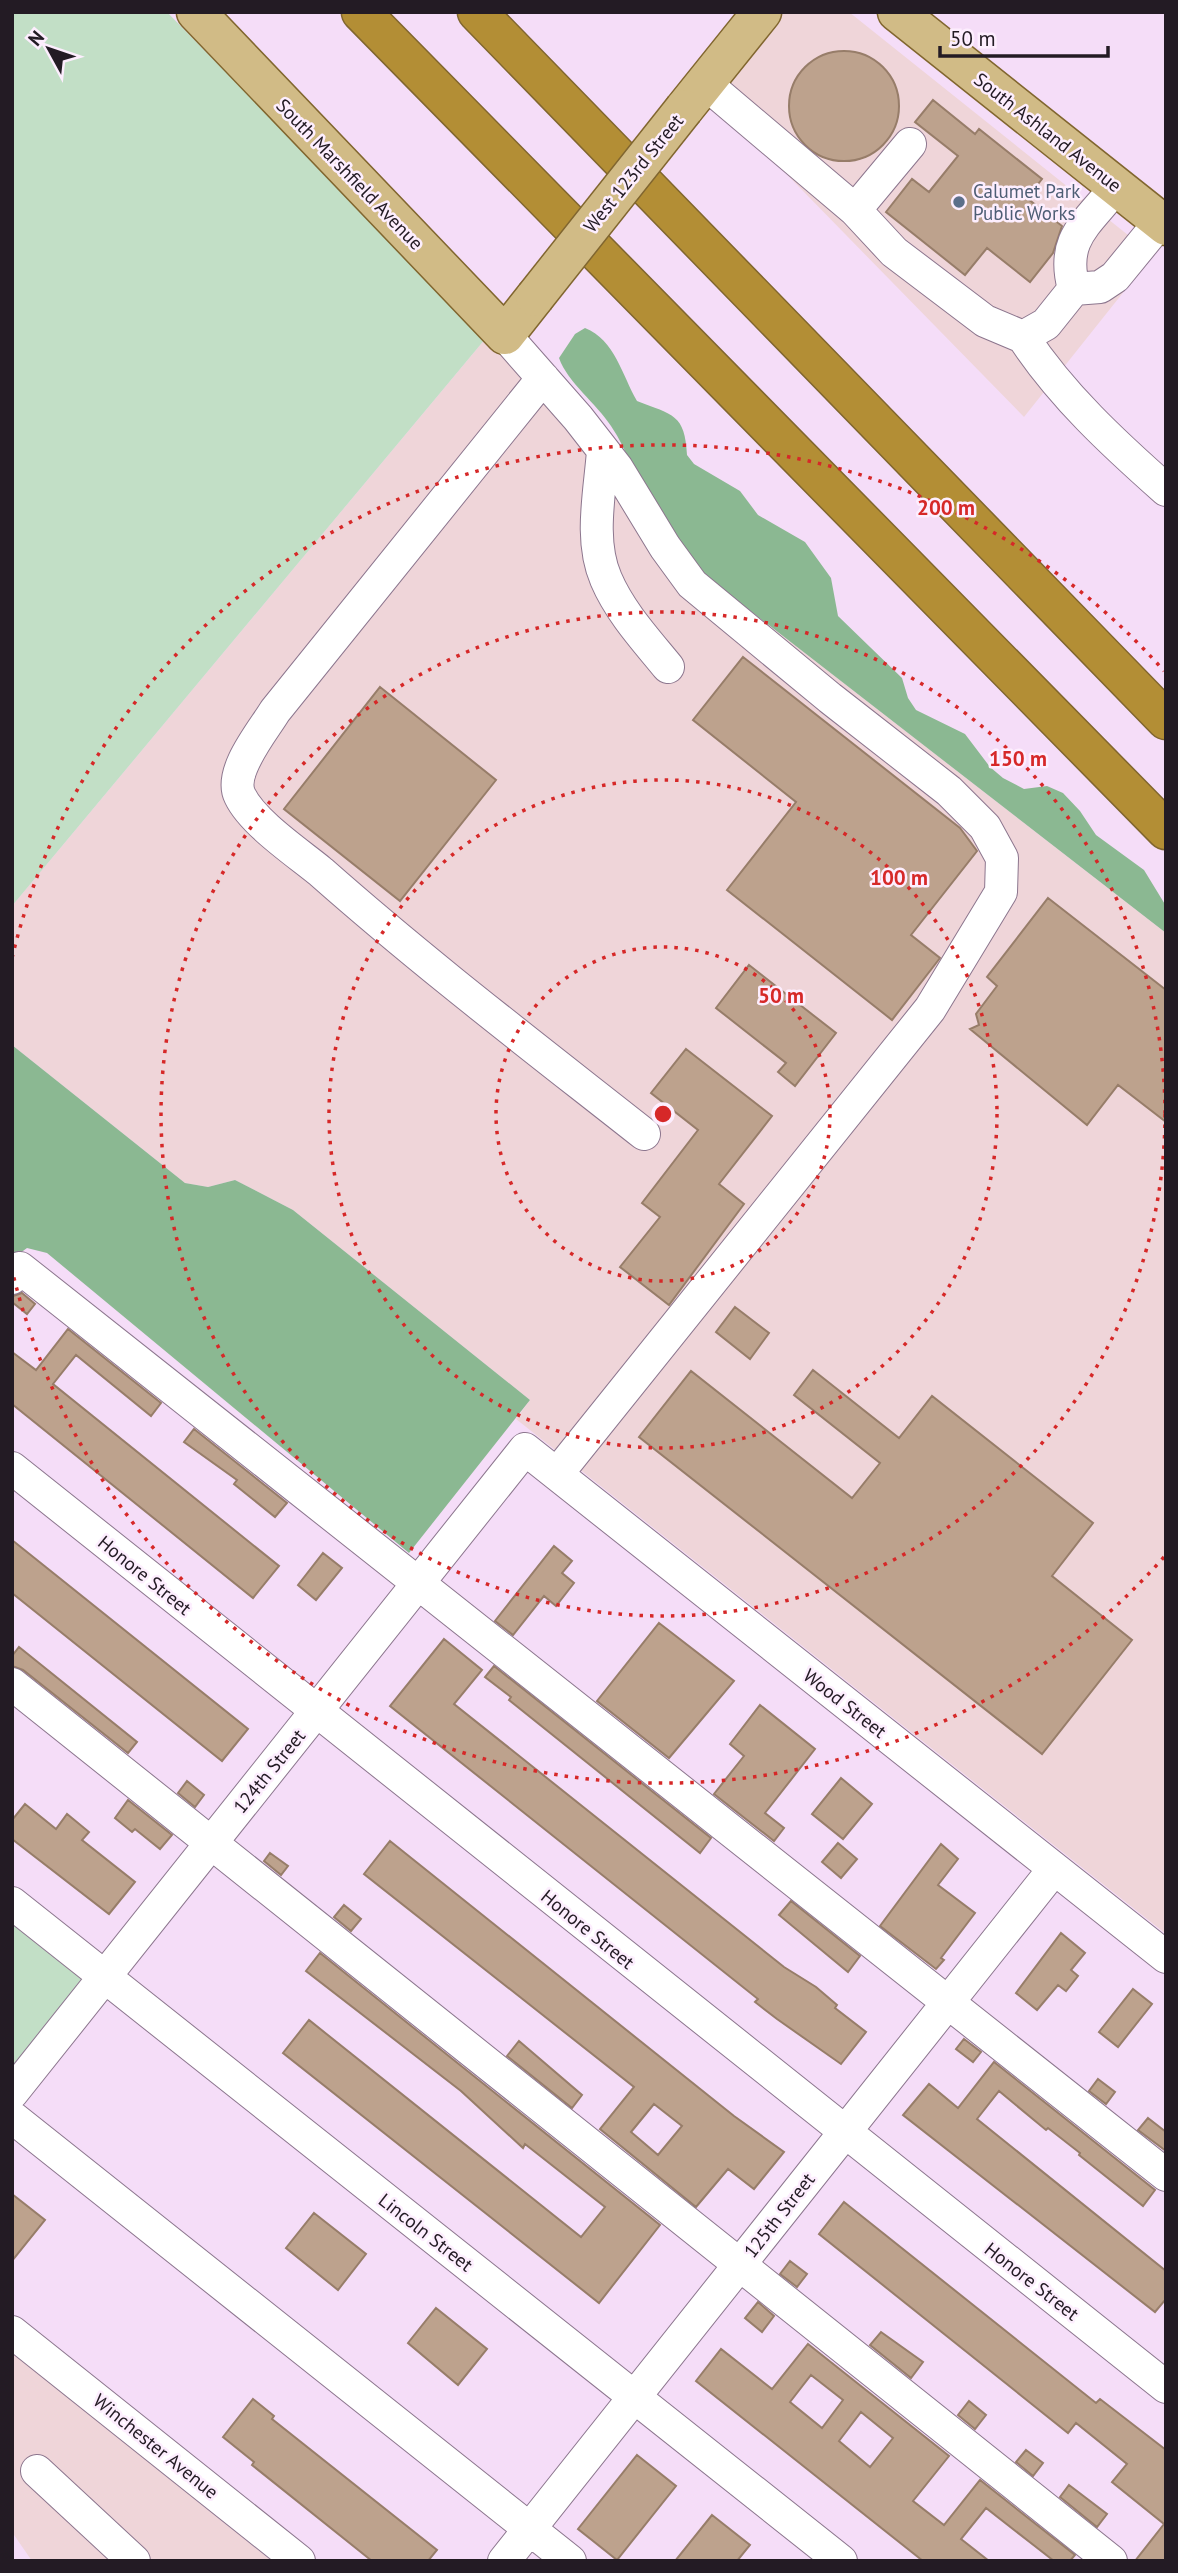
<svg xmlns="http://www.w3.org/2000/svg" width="1178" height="2573" viewBox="0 0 1178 2573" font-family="'PT Sans',sans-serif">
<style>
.industrial{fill:#efd5d9}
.green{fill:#c2dfc6}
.forest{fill:#8bb892}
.building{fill:#bda28d;stroke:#977d69;stroke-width:2;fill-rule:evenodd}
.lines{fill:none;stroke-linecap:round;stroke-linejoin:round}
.minor-casing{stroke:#8c768e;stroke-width:34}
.major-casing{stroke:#81662f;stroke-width:41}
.highway-casing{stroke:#81662f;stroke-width:41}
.minor{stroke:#fff;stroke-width:32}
.major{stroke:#d1bb86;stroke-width:38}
.highway{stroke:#b38e35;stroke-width:38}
.major-bridge-casing{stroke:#81662f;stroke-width:41;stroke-linecap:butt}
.major-bridge{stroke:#d1bb86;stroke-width:38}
.ring{fill:none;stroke:#d62828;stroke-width:3.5;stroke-dasharray:3.5 7}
.service-dot{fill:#5c6f8a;stroke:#fdeefe;stroke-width:2.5}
.labels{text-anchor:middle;stroke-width:5;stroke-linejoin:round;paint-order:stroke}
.street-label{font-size:19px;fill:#231b24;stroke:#fdeefe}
.service-label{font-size:19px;fill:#4e5e75;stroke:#fdeefe;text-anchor:start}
.centre{fill:#d62828;stroke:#fdeefe;stroke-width:3.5}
.ring-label{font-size:21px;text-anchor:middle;font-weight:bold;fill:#d62828;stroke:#fdeefe;stroke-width:5;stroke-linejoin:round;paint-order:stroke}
</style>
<rect width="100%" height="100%" fill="#f5ddf8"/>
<path class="industrial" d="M 780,12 L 849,12 L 1153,255 L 1024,417 L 712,98 Z
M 486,338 L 708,578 L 1166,933 L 1166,1934 L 516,1419 L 530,1400 L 293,1210 L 235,1180 L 208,1187 L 185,1183 L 12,1045 L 12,906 Z
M 12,2353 L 272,2561 L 32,2561 L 12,2532 Z"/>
<path class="green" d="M 12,12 L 167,12 L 486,338 L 12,906 Z
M 12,1921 L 85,1979 L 12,2071 Z"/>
<path class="forest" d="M 585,328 C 615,340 622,375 637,401 C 673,415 685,414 687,455 L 694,464 L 740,491 L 758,515 L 805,542 L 831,578 L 838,616 L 902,678 L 908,698 L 916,710 L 965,734 L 990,767 L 1003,778 L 1024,789 L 1047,786 L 1063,793 L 1080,811 L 1096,835 L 1144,870 L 1166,906 L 1166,933 L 708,578 C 693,562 673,546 661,527 C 640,495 632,457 611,426 C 596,403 568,383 559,358 L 575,334 Z
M 12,1045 L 185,1183 L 208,1187 L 235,1180 L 293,1210 L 530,1400 L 409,1553 L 47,1253 L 27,1248 L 12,1259 Z"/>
<path class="building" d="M789 106a55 55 0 1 1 110 0a55 55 0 1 1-110 0Z
M 933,100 L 975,134 L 979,129 L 1042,179 L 1027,198 L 1062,226 L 1053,253 L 1030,282 L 987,248 L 965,275 L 886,212 L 912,179 L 929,192 L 958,156 L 915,122 Z
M 743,657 L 960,828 L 977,851 L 911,935 L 940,958 L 892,1020 L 727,890 L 796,802 L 693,720 Z
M 380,687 L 496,780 L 400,901 L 284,809 Z
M 1048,898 L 1166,990 L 1166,1122 L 1118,1085 L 1087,1125 L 970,1029 L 979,1025 L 976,1014 L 997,986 L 987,977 Z
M 749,965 L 836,1033 L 795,1086 L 778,1072 L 786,1063 L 716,1008 Z
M 686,1049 L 772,1116 L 719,1184 L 744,1204 L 669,1305 L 620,1267 L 660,1217 L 642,1203 L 698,1130 L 651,1093 Z
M 22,1293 L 35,1304 L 27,1314 L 12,1302 L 13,1296 Z
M 735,1307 L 769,1333 L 750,1359 L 716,1332 Z
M 68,1329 L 161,1403 L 151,1416 L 76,1355 L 53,1384 L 279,1566 L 253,1598 L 12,1404 L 12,1352 L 36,1370 Z
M 813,1370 L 899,1438 L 932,1396 L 1093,1523 L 1052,1576 L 1132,1640 L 1042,1754 L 639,1437 L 691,1371 L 852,1498 L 880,1463 L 794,1395 Z
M 194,1429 L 287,1503 L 275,1517 L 234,1484 L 237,1480 L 184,1442 Z
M 12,1540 L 248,1729 L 222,1761 L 12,1593 Z
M 554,1546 L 572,1561 L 562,1573 L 574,1583 L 556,1606 L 544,1596 L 513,1635 L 495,1621 Z
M 323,1553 L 342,1568 L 316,1600 L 298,1585 Z
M 659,1623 L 734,1681 L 669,1758 L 597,1701 Z
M 444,1639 L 482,1670 L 454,1704 L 784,1967 L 816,1987 L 837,2005 L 835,2008 L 866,2032 L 841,2064 L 777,2019 L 755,2002 L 758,1999 L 390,1706 Z
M 19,1647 L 137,1742 L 128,1753 L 23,1670 L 12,1666 L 12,1656 Z
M 494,1666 L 711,1838 L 700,1853 L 509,1700 L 511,1697 L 485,1677 Z
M 760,1705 L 815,1749 L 765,1813 L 784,1828 L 774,1841 L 714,1794 L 744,1756 L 730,1744 Z
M 841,1778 L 872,1804 L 843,1839 L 812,1814 Z
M 187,1781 L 204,1795 L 195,1807 L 178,1793 Z
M 128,1800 L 172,1835 L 160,1849 L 135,1829 L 132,1832 L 115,1818 Z
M 25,1804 L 56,1829 L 67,1814 L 89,1832 L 82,1840 L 135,1882 L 109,1914 L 12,1839 L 12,1820 Z
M 390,1841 L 734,2116 L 784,2152 L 754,2189 L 728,2169 L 696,2207 L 600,2129 L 634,2087 L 364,1874 ZM 654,2104 L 682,2126 L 658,2155 L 631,2132 Z
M 838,1843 L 857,1859 L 841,1878 L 822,1862 Z
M 941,1844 L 958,1859 L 938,1885 L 975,1913 L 941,1958 L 944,1960 L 936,1969 L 880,1926 Z
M 270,1853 L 288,1866 L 281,1875 L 264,1861 Z
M 791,1901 L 860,1956 L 848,1972 L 779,1915 Z
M 344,1905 L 361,1919 L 351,1931 L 334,1917 Z
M 1061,1933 L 1085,1953 L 1071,1970 L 1078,1976 L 1066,1991 L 1058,1985 L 1037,2010 L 1016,1993 Z
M 320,1953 L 660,2225 L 599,2303 L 283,2053 L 309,2020 L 581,2237 L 605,2207 L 525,2144 L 523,2148 L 461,2091 L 306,1971 Z
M 1133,1989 L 1152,2004 L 1118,2047 L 1099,2032 Z
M 964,2039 L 981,2052 L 973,2062 L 956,2049 Z
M 519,2041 L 582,2095 L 572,2108 L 507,2056 Z
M 994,2062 L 1155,2190 L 1143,2206 L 1079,2155 L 1080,2153 L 1048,2128 L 1046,2130 L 999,2091 L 977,2119 L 1166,2271 L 1166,2299 L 1155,2312 L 903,2115 L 929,2084 L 958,2108 Z
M 1098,2079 L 1115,2092 L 1106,2104 L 1089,2091 Z
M 1148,2118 L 1166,2132 L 1166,2151 L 1138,2130 Z
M 12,2194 L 45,2220 L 12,2261 Z
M 844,2202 L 1096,2403 L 1100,2399 L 1166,2450 L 1166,2561 L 1135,2561 L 1164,2524 L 1112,2482 L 1127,2464 L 1076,2423 L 1068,2433 L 819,2234 Z
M 314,2213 L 366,2254 L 338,2290 L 286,2248 Z
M 790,2261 L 807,2274 L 797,2287 L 780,2274 Z
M 758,2302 L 774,2316 L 762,2332 L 745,2318 Z
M 436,2308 L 487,2349 L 458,2385 L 408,2343 Z
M 881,2332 L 923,2362 L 911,2378 L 870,2345 Z
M 808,2344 L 949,2456 L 913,2501 L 944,2525 L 980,2480 L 1075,2555 L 1070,2561 L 1054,2561 L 986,2508 L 961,2539 L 989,2561 L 923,2561 L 696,2381 L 721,2349 L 772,2389 ZM 811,2375 L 843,2400 L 822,2428 L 790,2402 ZM 861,2412 L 893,2438 L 870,2467 L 839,2441 Z
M 253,2399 L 274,2416 L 272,2419 L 437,2550 L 428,2561 L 372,2561 L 252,2465 L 254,2462 L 223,2437 Z
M 969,2401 L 986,2415 L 975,2429 L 958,2415 Z
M 1026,2450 L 1043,2463 L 1033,2476 L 1016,2462 Z
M 637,2455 L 676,2486 L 617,2560 L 578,2529 Z
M 1069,2485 L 1107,2514 L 1097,2527 L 1060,2497 Z
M 712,2515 L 750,2545 L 737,2561 L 675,2561 Z"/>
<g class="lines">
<g class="minor-casing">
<path id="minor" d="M 705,83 L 855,210 L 894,252 L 985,321 L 1023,337 L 1046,324 L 1074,289 C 1060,239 1087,224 1116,187
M 855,210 L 910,144
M 1074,289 L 1100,287 L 1115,277 L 1160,222
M 505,335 L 578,418 L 617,468 L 665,547 L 692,584 L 830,698 L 949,791 L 985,827 L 1002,858 L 1001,892 L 930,1009 L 557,1474
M 1023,337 C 1062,396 1113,443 1166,490
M 543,378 L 275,711 C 263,731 228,772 240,796 C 253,823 298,853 321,872 C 425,964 535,1048 644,1134
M 603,451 C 600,492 589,540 606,579 C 620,612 646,640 668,667
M 12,1278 L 20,1268 L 1166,2175
M 12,1468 L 1166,2387
M 12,1684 L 1111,2561
M 12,1903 L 841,2561
M 12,2093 L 525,1449 L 1166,1957
M 12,2117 L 570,2561
M 12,2332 L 299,2561
M 37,2471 L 134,2561
M 504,2561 L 1054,1869"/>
</g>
<g class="major-casing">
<path id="major" d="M 196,12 L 505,335 L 535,297
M 897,12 L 1166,226
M 684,109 L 762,12"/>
</g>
<g class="highway-casing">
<path id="highway" d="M 361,12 L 1166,830
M 477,12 L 1166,720"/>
</g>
<use href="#minor" class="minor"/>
<use href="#major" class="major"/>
<use href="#highway" class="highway"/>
<g class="major-bridge-casing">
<path id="major-bridge" d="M 535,297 L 684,109"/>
</g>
<use href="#major-bridge" class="major-bridge"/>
</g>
<g class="ring">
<circle cx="663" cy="1114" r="167"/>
<circle cx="663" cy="1114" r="334"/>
<circle cx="663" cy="1114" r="502"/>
<path d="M1164 1557A669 669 0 0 1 12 1270M12 958A669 669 0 0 1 1164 671"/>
</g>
<circle class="service-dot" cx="959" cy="202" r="7"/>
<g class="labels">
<g class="street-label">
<text transform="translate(1048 132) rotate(38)" y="7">South Ashland Avenue</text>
<text transform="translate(633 173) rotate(-51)" y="7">West 123rd Street</text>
<text transform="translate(350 174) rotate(46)" y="7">South Marshfield Avenue</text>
<text transform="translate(145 1575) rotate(39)" y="7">Honore Street</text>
<text transform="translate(845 1703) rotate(38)" y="7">Wood Street</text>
<text transform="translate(269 1771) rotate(-51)" y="7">124th Street</text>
<text transform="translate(588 1929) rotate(39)" y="7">Honore Street</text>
<text transform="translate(779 2215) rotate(-52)" y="7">125th Street</text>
<text transform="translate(426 2232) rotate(38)" y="7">Lincoln Street</text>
<text transform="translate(1032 2281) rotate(38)" y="7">Honore Street</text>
<text transform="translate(156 2446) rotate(39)" y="7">Winchester Avenue</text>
</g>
<g class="service-label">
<text x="973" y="198">Calumet Park<tspan x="973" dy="22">Public Works</tspan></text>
</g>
</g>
<circle cx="663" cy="1114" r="10" class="centre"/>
<g class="ring-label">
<text x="946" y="515">200 m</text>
<text x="1018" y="766">150 m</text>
<text x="899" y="885">100 m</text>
<text x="781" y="1003">50 m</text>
</g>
<rect width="1178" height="2573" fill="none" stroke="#231b24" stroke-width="28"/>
<g transform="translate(49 49) rotate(310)" stroke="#fdeefe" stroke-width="5" paint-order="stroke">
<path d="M0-5L12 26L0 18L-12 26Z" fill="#231b24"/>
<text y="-10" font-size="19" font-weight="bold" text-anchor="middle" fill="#231b24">N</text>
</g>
<path d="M940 46v10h168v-10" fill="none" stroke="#231b24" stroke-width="3.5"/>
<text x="950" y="46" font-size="21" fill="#231b24" stroke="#fdeefe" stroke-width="5" paint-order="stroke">50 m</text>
</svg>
